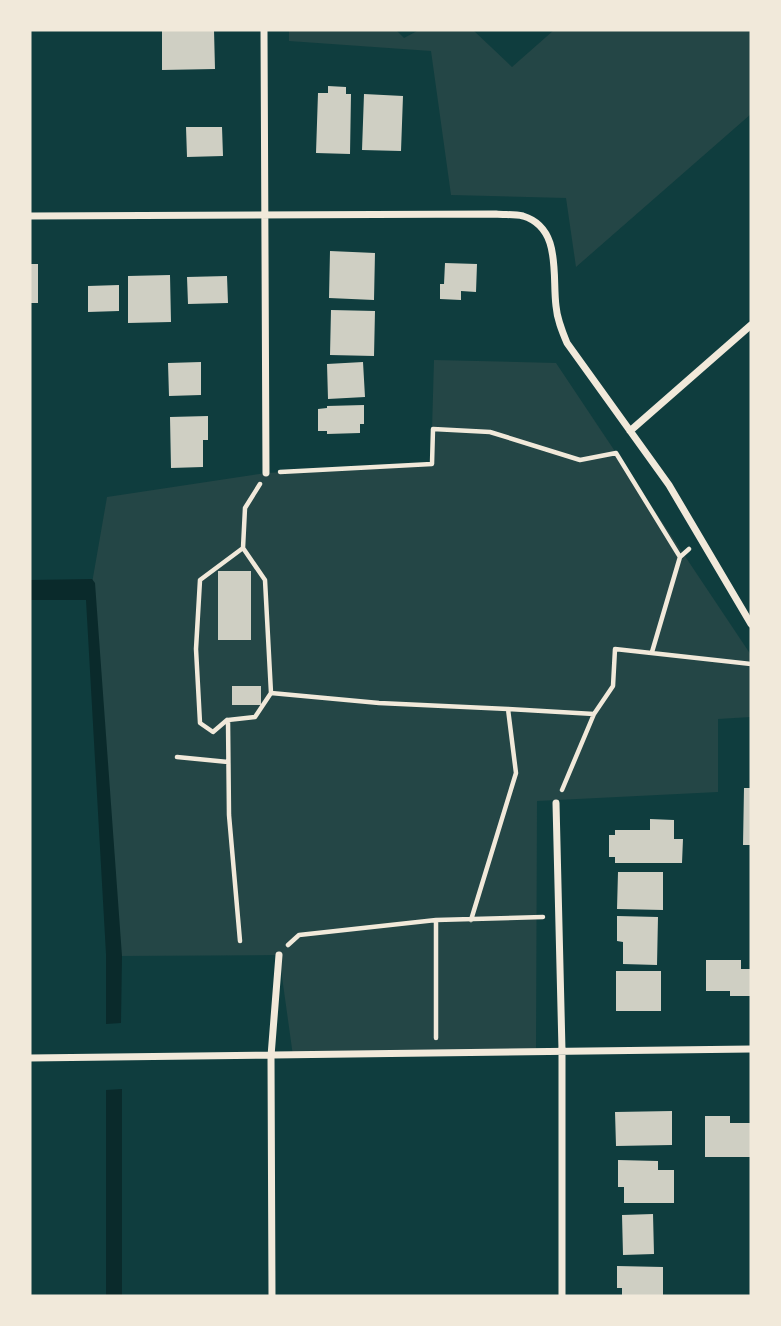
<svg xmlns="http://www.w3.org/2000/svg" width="781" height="1326" viewBox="0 0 781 1326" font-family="'PT Sans',sans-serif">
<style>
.green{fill:#244646}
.water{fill:#0a2a2b}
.building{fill:#cfcfc3}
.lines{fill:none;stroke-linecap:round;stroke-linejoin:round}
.path{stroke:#f1e9da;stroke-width:4.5}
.minor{stroke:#f1e9da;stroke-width:7}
</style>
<rect width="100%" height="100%" fill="#0f3d3e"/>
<path class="green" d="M 289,30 L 396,30 L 404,38 L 419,30 L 473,30 L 512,67 L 554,30 L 751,30 L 751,114 L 576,267 L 566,198 L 451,195 L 431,51 L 289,41 Z
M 434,360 L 556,363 L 751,655 L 751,717 L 718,719 L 718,792 L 537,801 L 536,1050 L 293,1056 L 279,955 L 116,956 L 91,589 L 107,497 L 266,473 L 431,464 Z"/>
<path class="water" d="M 92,579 L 95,583 L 122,956 L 121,1023 L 106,1024 L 106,954 L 86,600 L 30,600 L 30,580 Z
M 122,1089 L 122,1296 L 106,1296 L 106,1090 Z"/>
<path class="building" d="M 214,30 L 215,69 L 162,70 L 162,31 Z
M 328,86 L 346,87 L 346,94 L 351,94 L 350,154 L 316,153 L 318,93 L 328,93 Z
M 364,94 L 403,96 L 401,151 L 362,150 Z
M 186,127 L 222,127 L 223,156 L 187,157 Z
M 330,251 L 375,253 L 374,300 L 329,298 Z
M 445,263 L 477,264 L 476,292 L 461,291 L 461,300 L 440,299 L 440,284 L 444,284 Z
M 30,264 L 38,264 L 38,303 L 30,303 Z
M 170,275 L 171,322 L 128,323 L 128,276 Z
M 227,276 L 228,303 L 188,304 L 187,277 Z
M 119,285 L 119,311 L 88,312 L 88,286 Z
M 331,310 L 375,311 L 374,356 L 330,355 Z
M 201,362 L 201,395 L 169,396 L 168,363 Z
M 363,362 L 365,397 L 328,399 L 327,364 Z
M 364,405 L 364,424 L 360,424 L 360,433 L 327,434 L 327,431 L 318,431 L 318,409 L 327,408 L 327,406 Z
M 208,416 L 208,440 L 203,440 L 203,467 L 171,468 L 170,417 Z
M 218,571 L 251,571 L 251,640 L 218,640 Z
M 232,686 L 261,686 L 261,705 L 232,705 Z
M 744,788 L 751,788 L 751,845 L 743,845 Z
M 650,819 L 674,820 L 674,839 L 683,839 L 682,863 L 615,863 L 615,857 L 609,857 L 609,835 L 615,835 L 615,830 L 650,830 Z
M 618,872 L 663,872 L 663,910 L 617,909 Z
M 617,916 L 658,917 L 657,965 L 623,964 L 623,942 L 617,941 Z
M 706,960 L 741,960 L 741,969 L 751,969 L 751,996 L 730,996 L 730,991 L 706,991 Z
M 616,971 L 661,971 L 661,1011 L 616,1011 Z
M 672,1111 L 672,1145 L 616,1146 L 615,1112 Z
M 705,1116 L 730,1116 L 730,1123 L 751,1123 L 751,1157 L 705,1157 Z
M 618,1160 L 658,1161 L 658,1170 L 674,1170 L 674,1203 L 624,1203 L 624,1187 L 618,1187 Z
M 653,1214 L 654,1254 L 623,1255 L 622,1215 Z
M 617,1266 L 663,1267 L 663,1296 L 622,1296 L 622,1288 L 617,1288 Z"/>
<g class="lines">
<path class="path" d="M 280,472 L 432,464 L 433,429 L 490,432 L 580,460 L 616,453 L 680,557
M 260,484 L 245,508 L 243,548 L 265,580 L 271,693
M 652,652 L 680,557 L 689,549
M 508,709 L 594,714
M 227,720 L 213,732 L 200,723 L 196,649 L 200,580 L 243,548
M 177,757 L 228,762
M 562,790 L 594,714 L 613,686 L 615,649 L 751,664
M 240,941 L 229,815 L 228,720 L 255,717 L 271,693 L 379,703 L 508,709 L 516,773 L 471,920
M 288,945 L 299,935 L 436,920
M 436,1038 L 436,920 L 543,917"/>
<path class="minor" d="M 264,30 L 266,473
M 30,216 L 496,214 C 504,215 514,214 523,216 C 562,228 552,275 556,306 C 557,319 562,331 567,343 L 669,485 L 751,624
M 630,431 L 751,325
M 556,803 L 562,1050 L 562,1296
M 30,1058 C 270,1057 511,1050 751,1049
M 272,1296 L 271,1056 L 279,955"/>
</g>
<rect width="781" height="1326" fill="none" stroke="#f1e9da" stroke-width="63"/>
</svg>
